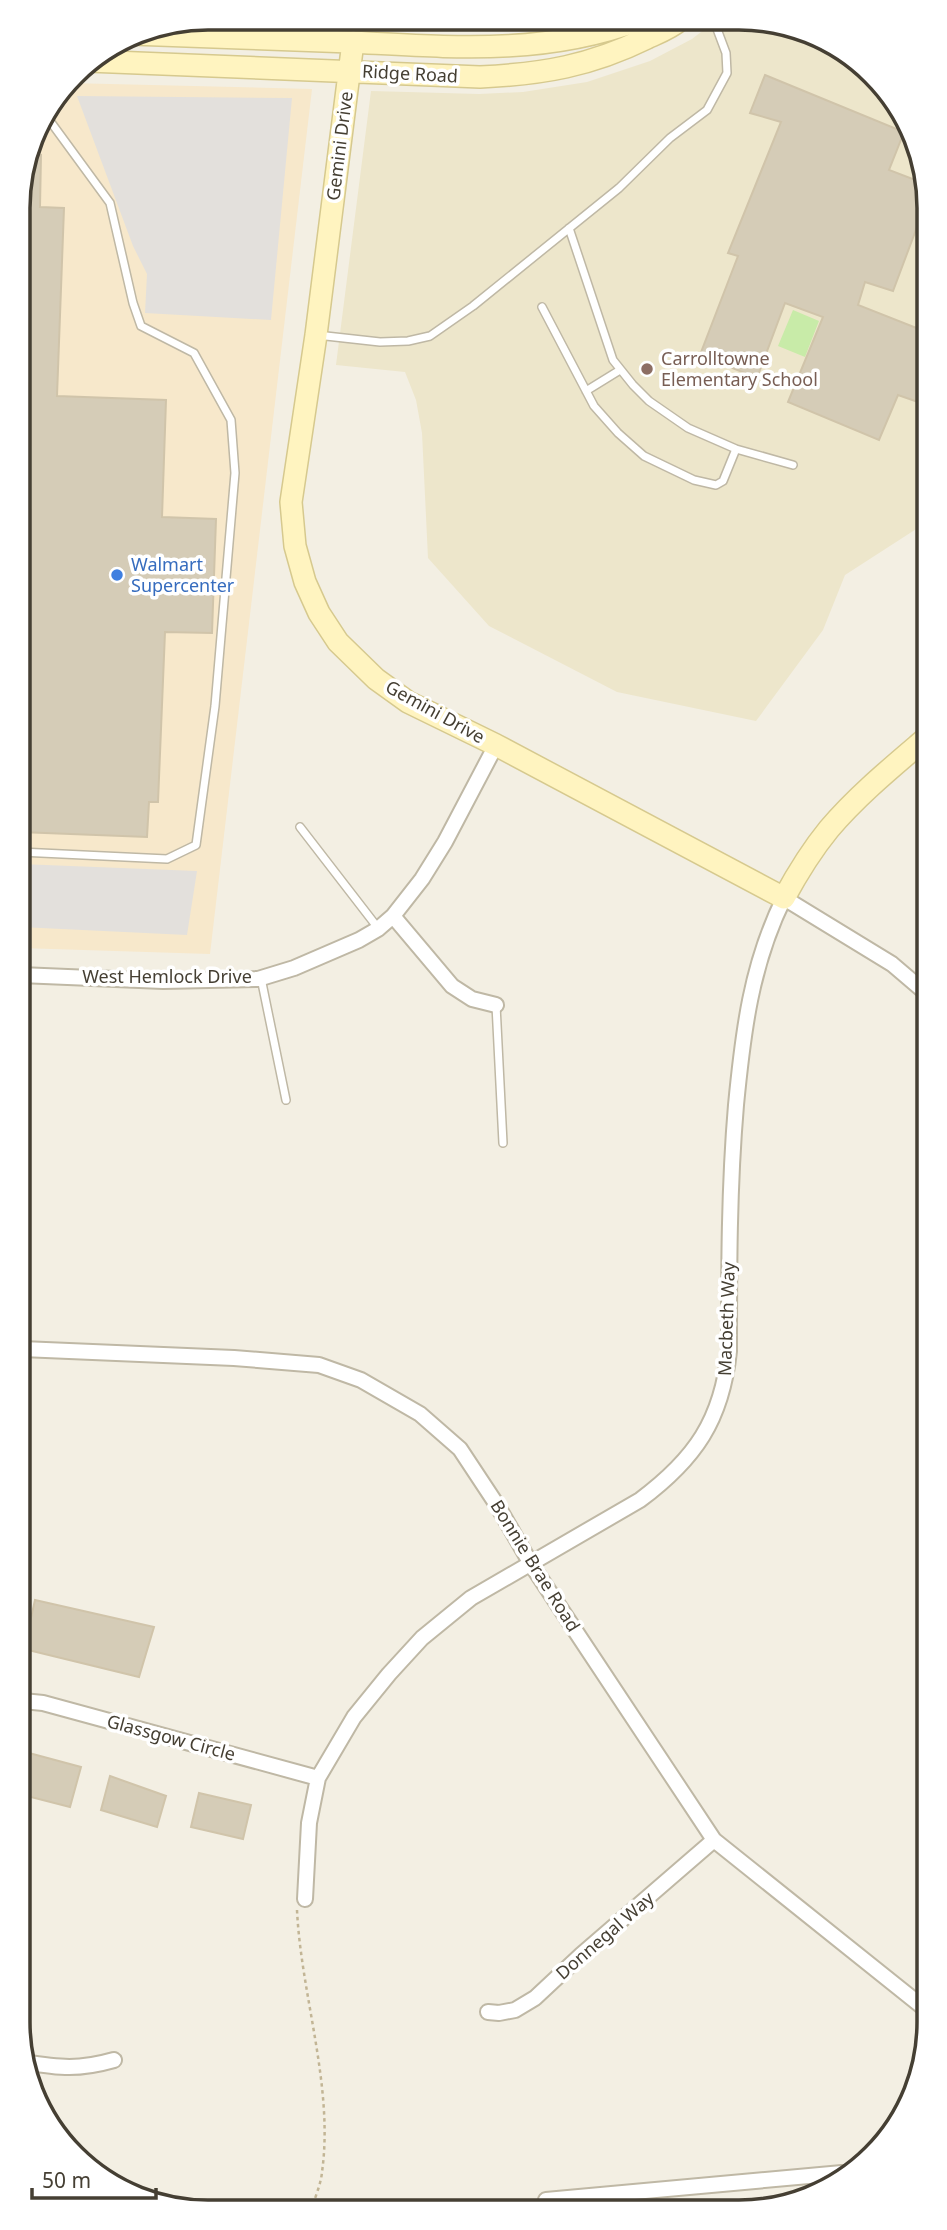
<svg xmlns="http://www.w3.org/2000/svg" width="947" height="2230" viewBox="0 0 947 2230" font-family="'Noto Sans',sans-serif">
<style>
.commercial{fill:#f7e8cb}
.education{fill:#ede6cb}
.green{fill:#c8eba8}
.parking{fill:#e3e0dc}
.building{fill:#d5ccb7;stroke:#d0c4aa;stroke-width:2}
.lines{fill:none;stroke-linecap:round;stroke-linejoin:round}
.lane-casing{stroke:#bfb8a5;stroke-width:10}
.street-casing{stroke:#bfb8a5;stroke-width:18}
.secondary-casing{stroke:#d6c98e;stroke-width:24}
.path{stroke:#c2b595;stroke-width:2.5;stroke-dasharray:3.5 3.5;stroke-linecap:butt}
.lane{stroke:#fff;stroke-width:7}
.street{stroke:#fff;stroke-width:14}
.secondary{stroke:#fff4c0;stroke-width:21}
.education-dot{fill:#8d6e63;stroke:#fff;stroke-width:2.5}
.shop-dot{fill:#3f7fe0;stroke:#fff;stroke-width:2.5}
.labels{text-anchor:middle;stroke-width:7;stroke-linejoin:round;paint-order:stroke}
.street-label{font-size:18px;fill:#453f33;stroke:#fff}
.education-label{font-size:18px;fill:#785e54;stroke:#fff;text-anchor:start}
.shop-label{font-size:18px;fill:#366cbe;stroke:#fff;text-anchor:start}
.rim{fill:none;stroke:#453f33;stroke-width:3.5}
</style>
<rect width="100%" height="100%" fill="#f3efe3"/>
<path class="commercial" d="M 68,83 L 312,89 L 210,954 L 20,948 L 18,194 L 37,123 Z"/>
<path class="education" d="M 715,21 L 776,21 L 874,73 L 923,159 L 924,524 L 845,575 L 823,630 L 756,721 L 617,692 L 489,626 L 428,558 L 422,433 L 416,400 L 405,372 L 336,365 L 371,91 L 479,94 L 523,92 L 587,82 L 650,61 L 692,39 Z"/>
<path class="green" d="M 793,310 L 819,321 L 805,357 L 778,346 Z"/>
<path class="parking" d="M 77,96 L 292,98 L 271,320 L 145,313 L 147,274 L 133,246 Z
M 20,864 L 197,871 L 187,935 L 20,927 Z"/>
<path class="building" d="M 765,75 L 904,132 L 889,170 L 923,183 L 923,211 L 893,291 L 865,282 L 858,305 L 924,331 L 924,404 L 898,395 L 879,440 L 788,402 L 823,317 L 785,303 L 757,378 L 700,355 L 738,256 L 728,253 L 781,122 L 750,113 Z
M 29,154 L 41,155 L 40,207 L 64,208 L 57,396 L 166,400 L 162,517 L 216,519 L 212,633 L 165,632 L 158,802 L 149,802 L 147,837 L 20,832 L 18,194 Z
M 35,1600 L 154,1627 L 139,1677 L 24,1649 Z
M 29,1753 L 81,1767 L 70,1807 L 23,1795 L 23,1781 Z
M 110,1776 L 166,1796 L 157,1827 L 101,1810 Z
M 199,1793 L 251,1805 L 243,1839 L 191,1827 Z"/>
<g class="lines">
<g class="lane-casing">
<path id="lane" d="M 38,122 L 50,121 L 51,106
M 569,228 L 613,360 L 633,385 L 649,401 L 688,428 L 736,449 L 793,465
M 542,307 L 594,406 L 618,433 L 644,456 L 694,480 L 716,485 L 723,481 L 736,449
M 317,335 L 380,342 L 408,341 L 430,336 L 473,306 L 619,188 L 670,138 L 707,110 L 727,73 L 726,53 L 714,21
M 586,391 L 620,370
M 300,827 L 378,928
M 20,852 L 167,859 L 196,845 L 215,706 L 235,473 L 231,420 L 194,353 L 141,326 L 133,303 L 110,203 L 50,121
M 261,978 L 286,1100
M 496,1005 L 503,1143"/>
</g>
<g class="street-casing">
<path id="street" d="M 393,916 L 452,986 L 472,999 L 496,1005
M 20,975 L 163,981 L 258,979 L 294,968 L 359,940 L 378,929 L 393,916 L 422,879 L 445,842 L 496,745
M 22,1349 L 234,1358 L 319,1365 L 361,1380 L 420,1414 L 460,1449 L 497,1505 L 531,1564 L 714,1840 L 929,2012
M 23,1701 L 43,1703 L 318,1778
M 305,1899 L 309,1823 L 318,1778 L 354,1717 L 389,1674 L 422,1638 L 471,1598 L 640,1500 C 695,1459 722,1420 729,1351 C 729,1269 729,1187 736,1105 C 743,1032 751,965 784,898 L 892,964 L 926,993
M 488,2012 L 499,2013 L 515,2010 L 535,1998 L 581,1955 L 714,1840
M 24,2062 C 60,2068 79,2070 114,2060
M 546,2200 L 842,2173"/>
</g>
<g class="secondary-casing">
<path id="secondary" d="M 132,34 C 205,37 277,39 350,42 C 450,47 543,56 639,20
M 353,42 L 316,335 L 291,502 L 295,546 L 305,582 L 319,613 L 338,642 L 376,679 L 408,702 L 496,745 L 784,898 C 797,874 811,851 829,829 C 857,796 891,768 925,739
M 88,61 L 480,77 C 543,74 590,66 647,38 C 658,33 671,28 680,20"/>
</g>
<path class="path" d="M 297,1910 C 301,1995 334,2087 322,2172 C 321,2184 315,2197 312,2208"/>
<use href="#lane" class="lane"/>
<use href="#street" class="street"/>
<use href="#secondary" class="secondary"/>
</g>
<circle class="education-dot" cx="647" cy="369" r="7"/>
<circle class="shop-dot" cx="117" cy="575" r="7"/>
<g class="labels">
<g class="street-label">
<text transform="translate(410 74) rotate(3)" y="6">Ridge Road</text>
<text transform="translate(340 146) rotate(-83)" y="6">Gemini Drive</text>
<text transform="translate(435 712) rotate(29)" y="6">Gemini Drive</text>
<text x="167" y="983">West Hemlock Drive</text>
<text transform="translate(727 1319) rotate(-88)" y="6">Macbeth Way</text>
<text transform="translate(535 1566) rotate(58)" y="6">Bonnie Brae Road</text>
<text transform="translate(171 1738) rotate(15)" y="6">Glassgow Circle</text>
<text transform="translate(605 1936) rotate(-41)" y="6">Donnegal Way</text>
</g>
<g class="education-label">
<text x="661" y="365">Carrolltowne<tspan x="661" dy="21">Elementary School</tspan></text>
</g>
<g class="shop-label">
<text x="131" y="571">Walmart<tspan x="131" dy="21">Supercenter</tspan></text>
</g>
</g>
<path d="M0 0H947V2230H0ZM208 30H739A178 178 0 0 1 917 208V2022A178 178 0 0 1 739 2200H208A178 178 0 0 1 30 2022V208A178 178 0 0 1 208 30Z" fill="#fff" fill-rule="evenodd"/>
<path class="rim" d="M208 30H739A178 178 0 0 1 917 208V2022A178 178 0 0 1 739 2200H208A178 178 0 0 1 30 2022V208A178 178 0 0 1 208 30Z"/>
<path d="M32 2188v10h124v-10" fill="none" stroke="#453f33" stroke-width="3.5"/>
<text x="42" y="2188" font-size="21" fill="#453f33" stroke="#ffffff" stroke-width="5" paint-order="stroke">50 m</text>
</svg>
